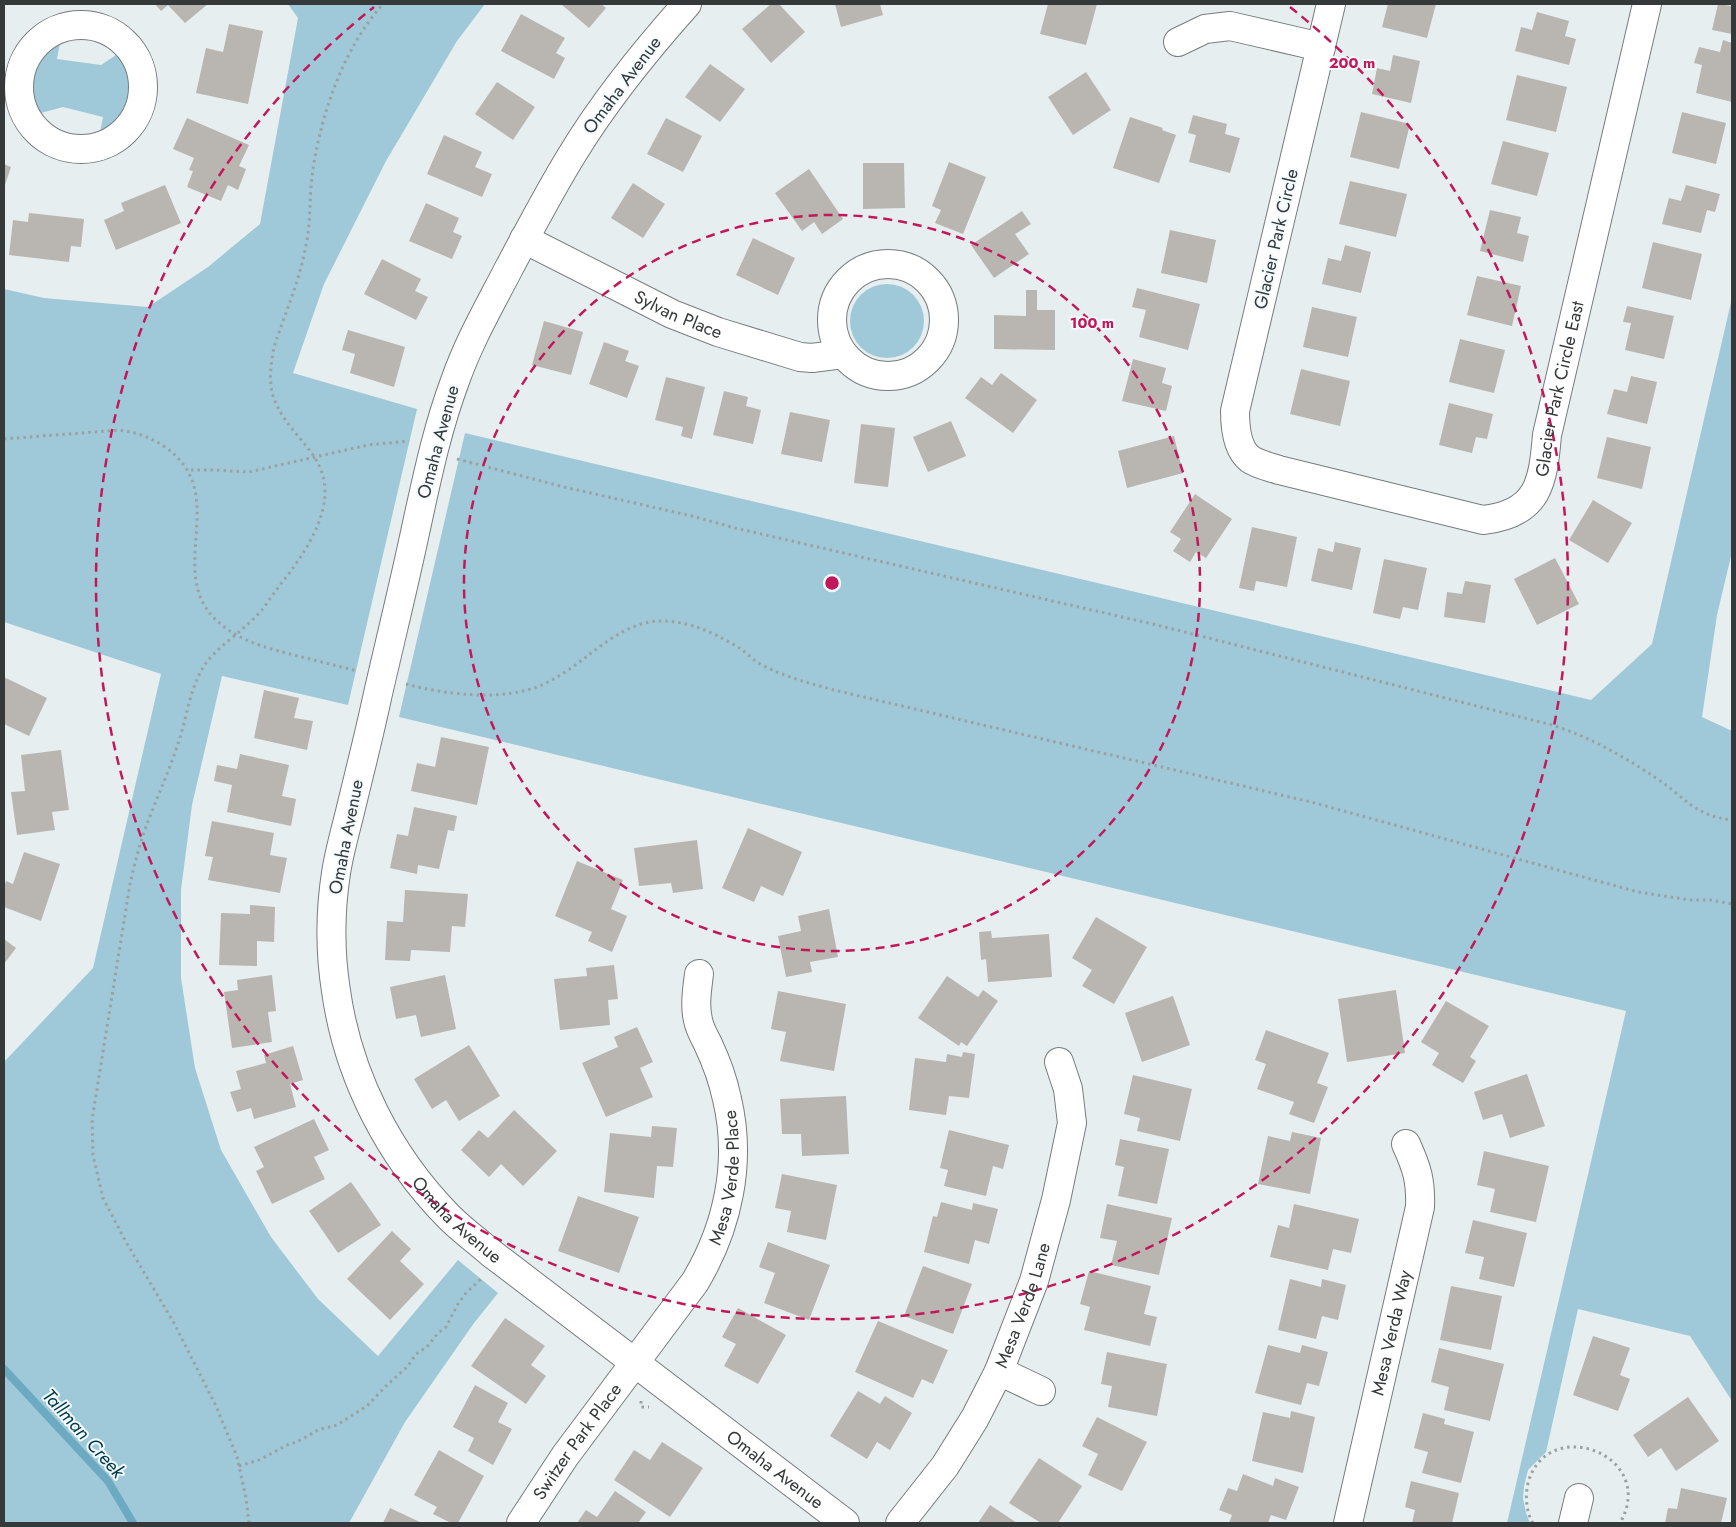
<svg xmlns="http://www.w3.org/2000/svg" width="1736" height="1527" viewBox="0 0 1736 1527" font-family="Jost,sans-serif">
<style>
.green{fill:#9fc9d9}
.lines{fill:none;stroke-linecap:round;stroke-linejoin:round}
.stream{stroke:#6caac1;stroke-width:8}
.building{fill:#b9b6b1}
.minor-casing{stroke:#777c7f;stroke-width:30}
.path{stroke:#9ba1a2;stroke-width:3;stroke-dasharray:2.5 4;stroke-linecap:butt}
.minor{stroke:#fff;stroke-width:28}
.ring{fill:none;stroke:#c2185b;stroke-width:2.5;stroke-dasharray:9 6}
.labels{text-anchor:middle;stroke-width:4;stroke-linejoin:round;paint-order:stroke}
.street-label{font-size:18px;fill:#36393a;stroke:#f4fbfe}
.water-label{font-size:19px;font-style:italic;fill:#00394a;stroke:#f4fbfe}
.centre{fill:#c2185b;stroke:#f4fbfe;stroke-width:2.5}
.ring-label{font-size:15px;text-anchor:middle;font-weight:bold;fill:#c2185b;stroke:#f4fbfe;stroke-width:4;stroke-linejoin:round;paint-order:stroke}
</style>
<rect width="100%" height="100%" fill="#e7eef0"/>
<g class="green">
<polygon points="288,4 485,4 457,41 386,161 324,284 293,373 417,409 348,705 222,676 192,805 181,890 181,978 195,1068 221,1150 271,1237 318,1299 378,1356 458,1260 498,1293 474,1323 405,1422 349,1523 4,1523 4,1062 93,968 161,674 4,622 4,289 44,298 148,307 208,267 260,224 298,18"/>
<path d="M52,41L60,42L57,59L101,65L119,53C146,76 133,115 107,133L100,132L103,117L63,107L37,114C36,114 32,109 32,109C26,96 31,65 38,54C42,48 46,45 52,41Z"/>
<circle cx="887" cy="321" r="37"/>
<polygon points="1732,298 1732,552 1717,615 1702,717 1732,731 1732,1401 1690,1336 1578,1309 1546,1452 1528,1470 1524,1486 1523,1498 1526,1513 1530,1523 1507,1523 1626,1011 399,717 465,433 1591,700 1652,644"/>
</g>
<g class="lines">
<polyline class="stream" points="4,1369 108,1481 133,1523"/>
</g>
<g class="building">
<polygon points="155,4 208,4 185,23 168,5 161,11"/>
<polygon points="561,4 601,4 606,8 589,28"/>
<polygon points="771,4 779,4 805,32 771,63 742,29"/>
<polygon points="835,4 880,4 883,15 841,27"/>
<polygon points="1048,4 1097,4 1086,45 1040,34"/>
<polygon points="1388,4 1436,4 1427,38 1382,27"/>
<polygon points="1718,4 1732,6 1732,34 1712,30"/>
<polygon points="1537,12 1569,21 1565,36 1576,39 1569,65 1515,51 1521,27 1532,30"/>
<polygon points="521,14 565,38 556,53 565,58 554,79 501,51"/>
<polygon points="229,24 263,31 248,104 196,93 206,48 223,52"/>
<polygon points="1723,40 1732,43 1732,102 1696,93 1702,65 1694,63 1699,47 1720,52"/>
<polygon points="1393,55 1420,61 1411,103 1372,94 1377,68 1390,71"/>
<polygon points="710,64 745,89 720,122 685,97"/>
<polygon points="1086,72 1111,110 1073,135 1048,97"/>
<polygon points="1517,75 1567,87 1556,132 1506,120"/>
<polygon points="497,82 535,107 513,140 475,114"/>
<polygon points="1361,112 1410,124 1399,169 1350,157"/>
<polygon points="1682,112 1726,123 1716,164 1672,153"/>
<polygon points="1193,115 1227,124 1225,134 1240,138 1230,173 1189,162 1196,135 1188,133"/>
<polygon points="1130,117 1163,128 1162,130 1176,135 1159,183 1113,168"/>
<polygon points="187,118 249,145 239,166 246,169 238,190 228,185 221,201 187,187 193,171 189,170 194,158 173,149"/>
<polygon points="666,118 702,136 683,172 647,154"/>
<polygon points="444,135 482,152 475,167 492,174 482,197 427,174"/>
<polygon points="1503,141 1549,153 1537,196 1491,184"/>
<polygon points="949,162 986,177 963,234 935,223 941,210 932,206"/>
<polygon points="863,163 904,163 905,208 863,209"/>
<polygon points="4,164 11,167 4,188"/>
<polygon points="809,169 843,219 822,234 814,222 802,231 775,193"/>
<polygon points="1350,181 1407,194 1396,237 1339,224"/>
<polygon points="633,183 665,204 643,238 611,218"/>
<polygon points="165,185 181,223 116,250 104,220 124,211 121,203"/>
<polygon points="1686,185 1720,194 1715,212 1707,210 1701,233 1662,224 1669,198 1681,201"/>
<polygon points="426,203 459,218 453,232 462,236 452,259 409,241"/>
<polygon points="1490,210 1521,217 1517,233 1529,236 1523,262 1480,251"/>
<polygon points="1022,211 1031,224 1015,234 1029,254 994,278 971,245"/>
<polygon points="29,213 84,219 81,247 71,246 69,262 9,255 13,220 28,222"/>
<polygon points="1170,230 1216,240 1207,283 1161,273"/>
<polygon points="753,238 795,258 778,295 736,275"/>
<polygon points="1653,242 1702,254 1691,300 1642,288"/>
<polygon points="1345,245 1371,252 1361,293 1322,284 1328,258 1341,261"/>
<polygon points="382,259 421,279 415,291 428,297 416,320 364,294"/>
<polygon points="1477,276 1521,286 1512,326 1467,315"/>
<polygon points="1137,288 1200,304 1188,350 1139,337 1146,310 1132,307"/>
<polygon points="1026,290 1037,290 1037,310 1055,310 1055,350 994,349 994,315 1026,316"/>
<polygon points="1627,306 1674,316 1664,359 1625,350 1631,323 1623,322"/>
<polygon points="1312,307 1357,317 1348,357 1303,347"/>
<polygon points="544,321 583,332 571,375 532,365"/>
<polygon points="348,330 405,347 394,387 350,373 355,354 342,350"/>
<polygon points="1460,339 1505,350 1494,393 1449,382"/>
<polygon points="604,342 629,351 625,361 639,366 627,398 589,384"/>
<polygon points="1133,359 1166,368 1162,383 1172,386 1166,411 1122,401"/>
<polygon points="1301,369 1350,381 1340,426 1290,414"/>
<polygon points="1001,373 1037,400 1013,433 965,398 981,377 992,385"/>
<polygon points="1631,376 1657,382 1647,424 1607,414 1614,389 1627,392"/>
<polygon points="666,377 705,387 692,439 681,436 683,427 655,420"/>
<polygon points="724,391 748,397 746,406 761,410 753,444 713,435"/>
<polygon points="1449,403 1493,414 1487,439 1476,437 1472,453 1439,445"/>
<polygon points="790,412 830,420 822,462 781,454"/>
<polygon points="951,421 966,456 928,472 913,437"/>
<polygon points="861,424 895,428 888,487 854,483"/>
<polygon points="1174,436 1183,473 1127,488 1118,451"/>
<polygon points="1607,437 1651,447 1642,489 1597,478"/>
<polygon points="1195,494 1232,519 1206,558 1196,552 1190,562 1173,551 1181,539 1170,532"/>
<polygon points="1593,500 1632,523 1608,563 1569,540"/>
<polygon points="1252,527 1297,537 1287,587 1256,581 1254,591 1239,588"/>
<polygon points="1335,542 1361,548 1352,590 1311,581 1318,548 1333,552"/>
<polygon points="1555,558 1579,604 1537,625 1514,579"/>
<polygon points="1384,559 1427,568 1418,610 1403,607 1400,619 1373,613"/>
<polygon points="1465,581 1491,585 1485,623 1444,617 1447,592 1462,594"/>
<polygon points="4,677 47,698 29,736 4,724"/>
<polygon points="264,690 299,698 294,718 313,721 307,750 254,738"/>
<polygon points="441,737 489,747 477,805 411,791 417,763 435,767"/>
<polygon points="61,750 69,810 52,812 55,830 17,835 11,792 25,791 21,755"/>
<polygon points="240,754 289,765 282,796 296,799 291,826 227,812 232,785 214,781 217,765 237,769"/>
<polygon points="414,807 457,816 454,831 448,830 439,869 418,865 417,874 390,868 397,834 408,836"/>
<polygon points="212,821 274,833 270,855 287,858 280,893 208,880 213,857 205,856"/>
<polygon points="748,828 802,852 783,896 761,886 754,902 722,888"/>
<polygon points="697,840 703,889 673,893 671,883 639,886 634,848"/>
<polygon points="24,852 60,864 41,921 4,907 4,888 6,881 13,884"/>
<polygon points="577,861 623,880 611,909 627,916 612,952 588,941 592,932 555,916"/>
<polygon points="405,890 468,894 465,927 452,926 450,952 411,950 410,961 385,960 387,921 403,922"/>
<polygon points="250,905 275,907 274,942 257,941 257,966 219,965 221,913 250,914"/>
<polygon points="829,909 838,957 810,962 812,972 786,977 778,936 801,931 798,916"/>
<polygon points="1096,917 1147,947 1114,1004 1082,986 1092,970 1072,958"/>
<polygon points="991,931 992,938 1049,934 1052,977 988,982 986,959 981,960 979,932"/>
<polygon points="4,939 16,948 4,964"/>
<polygon points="614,965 618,999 608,1000 610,1025 560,1030 554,979 587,976 586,968"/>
<polygon points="272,975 276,1011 268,1012 272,1042 232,1048 224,992 238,990 237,980"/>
<polygon points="445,975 456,1029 421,1037 416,1015 396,1019 390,987"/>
<polygon points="947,976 978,997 983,990 998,1001 967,1046 961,1042 959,1046 918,1018"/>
<polygon points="1396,990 1405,1053 1347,1062 1338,999"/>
<polygon points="778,991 846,1004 834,1071 780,1061 786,1032 771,1029"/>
<polygon points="1173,996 1190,1045 1142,1062 1125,1013"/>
<polygon points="1446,1001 1489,1026 1470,1057 1476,1061 1463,1083 1432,1065 1439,1053 1421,1042"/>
<polygon points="637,1027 653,1062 640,1068 653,1097 606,1117 582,1063 618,1047 614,1037"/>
<polygon points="1266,1030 1329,1053 1317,1083 1328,1087 1314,1123 1289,1114 1294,1102 1257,1089 1266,1064 1255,1060"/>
<polygon points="469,1045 500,1096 459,1121 446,1100 432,1109 414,1079"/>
<polygon points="293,1046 303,1080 290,1084 296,1107 254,1119 251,1108 237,1112 230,1092 241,1089 236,1071 266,1063 264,1055"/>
<polygon points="963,1052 975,1054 969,1098 949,1096 946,1115 909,1110 915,1058 946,1062 947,1054 962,1057"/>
<polygon points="1527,1074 1545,1126 1510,1138 1502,1114 1483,1120 1474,1092"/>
<polygon points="1133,1075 1192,1089 1180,1141 1137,1131 1140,1118 1124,1114"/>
<polygon points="846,1096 849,1154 802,1156 801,1134 782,1134 780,1099"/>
<polygon points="514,1110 557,1151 523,1186 501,1164 489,1177 461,1150 479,1130 488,1138"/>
<polygon points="314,1119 329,1150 314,1157 325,1179 272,1204 256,1171 264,1167 254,1147"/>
<polygon points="652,1126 677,1128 673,1167 657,1166 654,1198 604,1192 610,1133 651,1137"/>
<polygon points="949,1130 1009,1145 1003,1169 993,1166 986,1196 944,1186 948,1170 940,1168"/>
<polygon points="1292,1132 1321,1138 1310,1194 1258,1184 1268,1136 1290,1141"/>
<polygon points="1120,1139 1169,1149 1157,1204 1118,1196 1124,1167 1115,1165"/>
<polygon points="1484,1151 1549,1166 1536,1222 1490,1212 1495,1189 1477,1185"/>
<polygon points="782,1174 837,1185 826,1240 787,1232 791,1211 775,1208"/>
<polygon points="351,1182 381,1225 338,1253 309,1211"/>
<polygon points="578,1196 639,1217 619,1273 558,1251"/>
<polygon points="941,1202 972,1210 973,1203 998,1209 989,1244 975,1240 969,1264 924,1252 933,1216 937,1217"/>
<polygon points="1107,1204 1172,1218 1159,1275 1111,1265 1117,1241 1100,1238"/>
<polygon points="1294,1204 1359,1219 1351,1253 1333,1249 1328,1270 1270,1257 1278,1225 1289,1228"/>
<polygon points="1473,1220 1527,1233 1514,1287 1479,1279 1484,1257 1465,1253"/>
<polygon points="392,1231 411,1249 400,1261 424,1284 390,1320 347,1279"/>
<polygon points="768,1242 830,1265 809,1320 764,1303 775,1273 759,1267"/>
<polygon points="923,1266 972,1284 953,1334 904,1316"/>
<polygon points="1089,1271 1151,1286 1144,1314 1157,1317 1150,1346 1084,1330 1090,1307 1080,1304"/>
<polygon points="1290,1279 1321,1287 1322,1279 1346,1285 1338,1320 1322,1316 1316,1339 1278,1330"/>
<polygon points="1451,1286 1502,1296 1491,1350 1440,1340"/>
<polygon points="738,1308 786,1335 758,1384 724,1366 736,1344 722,1337"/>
<polygon points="505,1318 545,1346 531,1365 546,1376 526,1404 471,1366"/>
<polygon points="878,1321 948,1350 933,1384 922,1379 913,1398 855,1372"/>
<polygon points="1593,1336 1630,1348 1620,1375 1630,1379 1618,1411 1573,1395"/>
<polygon points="1268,1345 1300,1353 1302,1345 1328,1352 1319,1386 1307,1383 1301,1405 1255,1393"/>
<polygon points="1439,1348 1504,1364 1490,1421 1444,1410 1449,1387 1431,1382"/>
<polygon points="1107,1352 1167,1364 1157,1416 1108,1407 1112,1386 1101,1384"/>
<polygon points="475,1385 508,1403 498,1422 512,1429 493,1465 468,1451 474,1438 453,1427"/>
<polygon points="858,1391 880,1404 885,1396 912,1413 890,1450 877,1442 867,1459 830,1436"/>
<polygon points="1688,1397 1719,1441 1676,1471 1661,1448 1648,1457 1633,1435"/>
<polygon points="1291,1411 1315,1417 1303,1473 1252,1461 1263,1412 1290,1418"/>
<polygon points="1423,1413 1445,1419 1444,1424 1474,1432 1461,1483 1422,1473 1428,1452 1414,1448"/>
<polygon points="1097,1417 1147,1442 1122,1491 1088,1475 1098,1454 1082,1446"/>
<polygon points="662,1442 703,1468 670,1517 614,1480 634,1450 650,1460"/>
<polygon points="439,1450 484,1476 458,1523 451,1523 433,1514 437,1507 414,1495"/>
<polygon points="1039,1458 1082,1486 1058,1523 1041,1523 1009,1503"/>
<polygon points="1243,1474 1273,1486 1275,1478 1299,1487 1286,1520 1271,1515 1268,1523 1229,1523 1232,1515 1219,1510 1228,1488 1237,1491"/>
<polygon points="1411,1481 1459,1493 1452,1523 1412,1523 1415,1510 1405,1507"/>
<polygon points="1681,1488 1727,1498 1721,1523 1665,1523 1668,1508 1677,1509"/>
<polygon points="615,1491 646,1512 638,1523 577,1523 586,1510 597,1517"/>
<polygon points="990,1505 1017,1523 978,1523"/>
<polygon points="390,1508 422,1523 383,1523"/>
</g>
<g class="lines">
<g class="minor-casing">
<g id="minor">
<path id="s1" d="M687,4C645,51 606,99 573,153C550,190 530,229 509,268C490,305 469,341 455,381C437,429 427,478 416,528C404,585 390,641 377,698C369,736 359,774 350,812C345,832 339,853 336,873C330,912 330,953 336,991C348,1076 389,1156 449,1217C462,1230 477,1241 491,1253L845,1523"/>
<path id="s2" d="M1331,4L1235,411C1235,426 1237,449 1250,459C1257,464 1270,467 1279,470L1483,520C1539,514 1543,482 1547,435L1647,4"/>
<circle cx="81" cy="87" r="62"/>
<polyline points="1178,42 1205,29 1230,26 1321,47"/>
<path id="s3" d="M524,239L672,314L718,332L800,357L812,358L843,354"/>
<circle cx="888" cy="320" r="56"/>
<polyline points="999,1371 1041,1391"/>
<path id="s4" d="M521,1523L565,1456L695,1282C728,1227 742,1162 727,1099C723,1080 716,1061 708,1044C705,1038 701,1031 699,1024C694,1008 697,990 699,974"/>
<path id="s5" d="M900,1523L945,1466L975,1418L999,1371L1034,1281L1056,1200L1072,1123L1068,1089L1059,1062"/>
<path id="s6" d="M1348,1523L1420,1207C1421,1181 1417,1168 1406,1144"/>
<polyline points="1573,1523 1579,1498"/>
</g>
</g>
<g class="path">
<path d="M4,439L119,430C136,432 150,437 165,447C231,493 167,567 213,617C236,641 267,648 298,656C318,661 338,666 357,671"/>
<path d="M457,459L564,487L692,516L735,528L1157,625L1552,725C1590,737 1623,756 1656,778C1685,797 1694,816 1732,820"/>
<polyline points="191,470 214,470 249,472 368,445 409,441"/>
<path d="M406,684C446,695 506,702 544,684C559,677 573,667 586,657C607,641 631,622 659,621C688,620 717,634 741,649C748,654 754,661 762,665C785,677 809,683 834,690L1311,802L1638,892L1690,900H1711L1732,904"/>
<polyline points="641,1401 641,1407 649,1407"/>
<polyline points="239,1466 259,1460 289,1444 297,1442 318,1430 337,1425 367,1406 386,1386 408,1366 416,1354 427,1347 438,1333 446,1327 458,1304 466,1293 482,1278"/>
<path d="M249,1523L246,1498L237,1457L216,1406L174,1323L126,1242L103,1198L93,1155L92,1120L130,884C134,866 139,847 145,829C156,800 169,771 179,741C187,716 190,688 204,666C216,648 235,637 250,622C260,614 267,603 274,593C294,567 315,541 323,509C335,455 290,441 274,399C268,382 271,364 274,347C285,313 300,280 306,245C311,223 309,200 312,177C319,119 343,48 383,4"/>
<path d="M1533,1523C1526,1512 1525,1496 1528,1483C1547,1413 1659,1455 1620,1523"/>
</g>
<use href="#minor" class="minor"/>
</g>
<g class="ring">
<circle cx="832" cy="583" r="368"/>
<path d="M1290 7A736 736 0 1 1 374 7"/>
</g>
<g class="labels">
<g class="street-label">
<text transform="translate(622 85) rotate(-53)" y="6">Omaha Avenue</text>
<text transform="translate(1276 239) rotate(-77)" y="6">Glacier Park Circle</text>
<text dy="6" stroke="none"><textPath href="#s3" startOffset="172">Sylvan Place</textPath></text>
<text dy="6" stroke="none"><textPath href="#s2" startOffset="879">Glacier Park Circle East</textPath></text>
<text transform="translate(438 442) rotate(-75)" y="6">Omaha Avenue</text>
<text transform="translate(346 837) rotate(-79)" y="6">Omaha Avenue</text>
<text dy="6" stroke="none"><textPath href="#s4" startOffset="408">Mesa Verde Place</textPath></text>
<text dy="6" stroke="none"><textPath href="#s1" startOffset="1334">Omaha Avenue</textPath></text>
<text dy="6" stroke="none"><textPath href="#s5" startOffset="252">Mesa Verde Lane</textPath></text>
<text dy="6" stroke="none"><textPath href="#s6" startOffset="195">Mesa Verda Way</textPath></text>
<text dy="6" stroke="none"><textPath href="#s4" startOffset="99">Switzer Park Place</textPath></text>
<text dy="6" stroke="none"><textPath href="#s1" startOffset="1739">Omaha Avenue</textPath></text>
</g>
<g class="water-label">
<text transform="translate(84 1433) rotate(48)" y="7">Tallman Creek</text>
</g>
</g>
<circle cx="832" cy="583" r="8" class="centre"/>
<g class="ring-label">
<text x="1352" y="68">200 m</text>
<text x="1092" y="328">100 m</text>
</g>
<rect width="1736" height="1527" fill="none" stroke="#36393a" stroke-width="10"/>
</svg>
